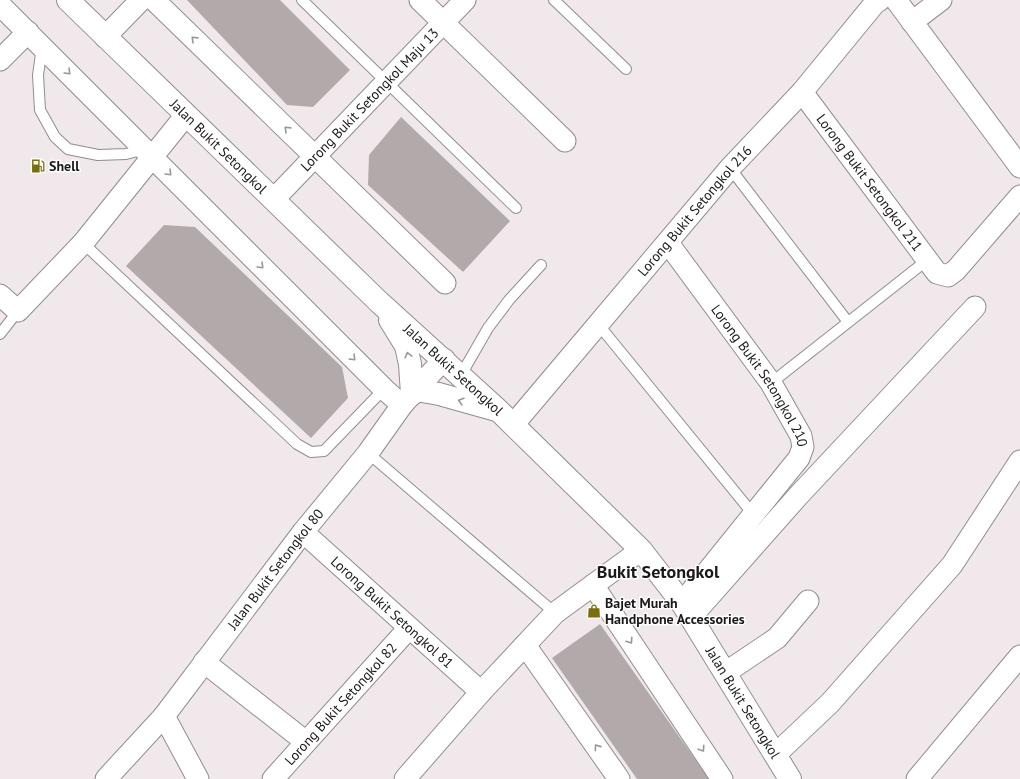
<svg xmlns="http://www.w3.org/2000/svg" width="1020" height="779" viewBox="0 0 1020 779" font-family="'PT Sans',sans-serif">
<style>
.building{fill:#b1a9aa}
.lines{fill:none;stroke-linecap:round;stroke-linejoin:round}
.lane-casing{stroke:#938c8f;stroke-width:12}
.street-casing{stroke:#938c8f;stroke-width:23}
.secondary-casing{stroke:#938c8f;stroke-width:24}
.lane{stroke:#fff;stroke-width:10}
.street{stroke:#fff;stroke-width:21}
.secondary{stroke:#fff;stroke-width:22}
.oneway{stroke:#989798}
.labels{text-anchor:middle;stroke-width:3;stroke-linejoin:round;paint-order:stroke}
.street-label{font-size:14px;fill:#1b1819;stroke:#fff}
.poi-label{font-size:14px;font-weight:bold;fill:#1b1819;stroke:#fff;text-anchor:start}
.district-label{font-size:18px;font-weight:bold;fill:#1b1819;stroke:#fff}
</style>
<rect width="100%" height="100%" fill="#f0e8eb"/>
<g class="building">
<polygon points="187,0 280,0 350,70 313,107 287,105"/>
<polygon points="401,117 510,221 463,272 368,185 369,155"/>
<polygon points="164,225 195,227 342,367 348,398 311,438 126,266"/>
<polygon points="600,624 709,779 637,779 552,658"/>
</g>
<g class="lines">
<g class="lane-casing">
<g id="lane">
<polyline points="302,0 516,208"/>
<polyline points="554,0 626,69"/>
<polyline points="42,47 38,75 40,110 55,137 68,149 98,155 126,154 145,149"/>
<polyline points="730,168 848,322"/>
<polyline points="83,243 297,444 311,452 324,451 384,389"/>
<polyline points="598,324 753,514"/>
<polyline points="0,334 18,311"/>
<polyline points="461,375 488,328 509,300 541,265"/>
<polyline points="771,383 926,261"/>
<polyline points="368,453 555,613"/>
</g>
</g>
<g class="street-casing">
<g id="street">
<polyline points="154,0 445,283"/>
<polyline points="420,0 565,141"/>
<polyline points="896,0 1020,167"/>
<polyline points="0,5 384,389 402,405"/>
<polyline points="912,22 941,0"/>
<polyline points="105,37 141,0"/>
<polyline points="0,60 28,32"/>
<path id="s1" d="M802,92L937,273L948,276L956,270L1020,196"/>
<path id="s2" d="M274,199L465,0"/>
<path id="s3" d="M668,243L771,383L801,436L803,447L799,458L682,603"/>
<polyline points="0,295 18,311 83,243 186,115"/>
<path id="s4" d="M513,425L730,168L802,92L875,3L880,0"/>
<path id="s5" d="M303,532L481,692"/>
<polyline points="593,585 722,779"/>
<polyline points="691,617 798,496 975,307"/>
<polyline points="525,645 619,779"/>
<polyline points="204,662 306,742"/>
<polyline points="725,673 777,638 808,601"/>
<polyline points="164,716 198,779"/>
<polyline points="775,755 830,703 952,565 1020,461"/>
<path id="s6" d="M106,779L164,716L303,532L368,453L402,405L444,359"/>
<path id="s7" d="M273,779L409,628"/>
<polyline points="405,779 481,692 555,613 641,550"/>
<polyline points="917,779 1020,656"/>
</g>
</g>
<g class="secondary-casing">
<g id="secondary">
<path id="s8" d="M68,0L379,302L499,411L641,550L682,603L790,779"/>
<polyline points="390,320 406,346 410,364 412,394"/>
<polyline points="416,390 439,394 496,410"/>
</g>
</g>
<use href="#lane" class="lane"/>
<use href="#street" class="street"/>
<use href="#secondary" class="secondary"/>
</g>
<defs><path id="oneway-chevron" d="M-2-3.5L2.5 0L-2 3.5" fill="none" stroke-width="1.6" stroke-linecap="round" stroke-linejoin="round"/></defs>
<g class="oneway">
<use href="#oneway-chevron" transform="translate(194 39) rotate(-136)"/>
<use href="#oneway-chevron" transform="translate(68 72) rotate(45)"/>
<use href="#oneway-chevron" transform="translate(287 129) rotate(-136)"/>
<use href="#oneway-chevron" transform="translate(169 173) rotate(45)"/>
<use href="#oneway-chevron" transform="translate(261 266) rotate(45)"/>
<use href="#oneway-chevron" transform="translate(408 355) rotate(-104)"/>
<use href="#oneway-chevron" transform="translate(353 358) rotate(45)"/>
<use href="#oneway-chevron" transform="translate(461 401) rotate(-164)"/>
<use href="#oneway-chevron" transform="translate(630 641) rotate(56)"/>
<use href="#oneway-chevron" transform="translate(597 747) rotate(-125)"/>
<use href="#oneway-chevron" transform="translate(702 749) rotate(56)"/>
</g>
<defs>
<g id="fuel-bare" transform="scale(1.08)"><path d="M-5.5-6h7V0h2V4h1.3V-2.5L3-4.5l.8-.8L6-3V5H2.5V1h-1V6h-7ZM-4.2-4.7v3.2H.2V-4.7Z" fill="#796e0b" stroke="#fff" stroke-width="2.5" paint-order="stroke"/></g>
<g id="shop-bare" transform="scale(1.08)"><path d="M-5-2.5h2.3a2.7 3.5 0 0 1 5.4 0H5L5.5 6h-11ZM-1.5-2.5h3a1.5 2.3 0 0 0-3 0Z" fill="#796e0b" stroke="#fff" stroke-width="2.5" paint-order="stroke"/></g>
</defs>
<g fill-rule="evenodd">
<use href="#fuel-bare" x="38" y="166"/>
<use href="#shop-bare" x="594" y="611"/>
</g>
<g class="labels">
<g class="street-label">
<text dy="5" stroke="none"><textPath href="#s2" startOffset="138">Lorong Bukit Setongkol Maju 13</textPath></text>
<text dy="5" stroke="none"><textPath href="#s8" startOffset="210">Jalan Bukit Setongkol</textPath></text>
<text dy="5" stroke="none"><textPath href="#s1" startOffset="113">Lorong Bukit Setongkol 211</textPath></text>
<text dy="5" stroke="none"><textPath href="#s4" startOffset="281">Lorong Bukit Setongkol 216</textPath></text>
<text dy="5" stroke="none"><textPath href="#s8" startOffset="534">Jalan Bukit Setongkol</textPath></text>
<text dy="5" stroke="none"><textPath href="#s3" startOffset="162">Lorong Bukit Setongkol 210</textPath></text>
<text dy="5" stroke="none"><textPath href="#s6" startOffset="270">Jalan Bukit Setongkol 80</textPath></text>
<text dy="5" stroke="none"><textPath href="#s5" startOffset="120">Lorong Bukit Setongkol 81</textPath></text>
<text dy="5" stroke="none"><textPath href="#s8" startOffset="978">Jalan Bukit Setongkol</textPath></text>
<text dy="5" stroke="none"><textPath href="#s7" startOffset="101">Lorong Bukit Setongkol 82</textPath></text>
</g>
<g class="poi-label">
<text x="49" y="171">Shell</text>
<text x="605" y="608">Bajet Murah<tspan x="605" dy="16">Handphone Accessories</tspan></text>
</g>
<g class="district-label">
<text x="658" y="578">Bukit Setongkol</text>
</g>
</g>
</svg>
